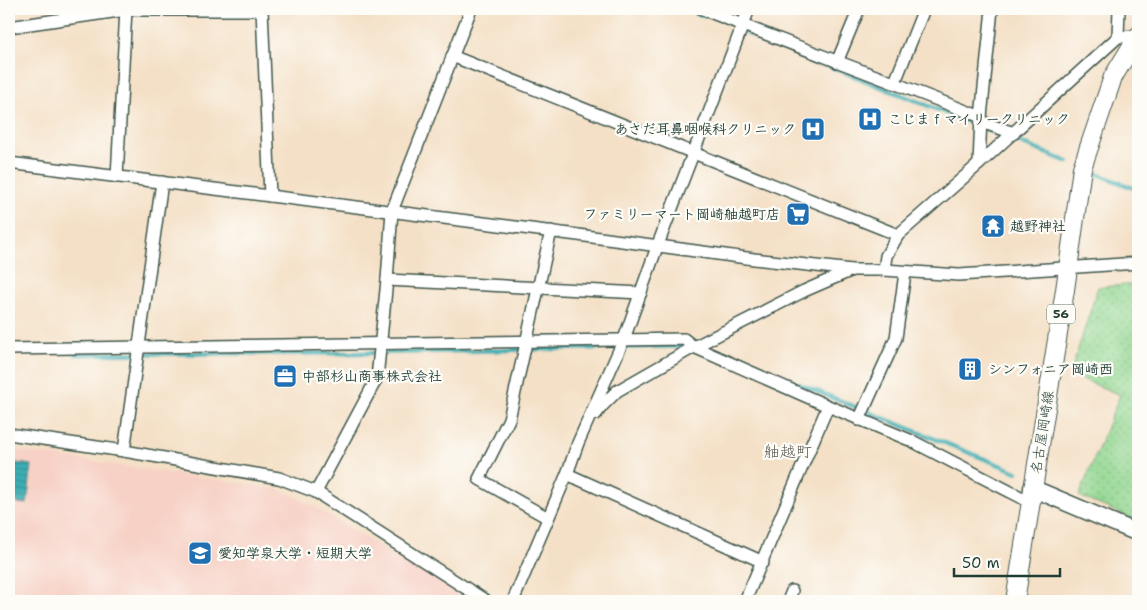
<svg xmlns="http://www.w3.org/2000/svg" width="1147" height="610" viewBox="0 0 1147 610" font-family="'Shantell Sans','Klee One',sans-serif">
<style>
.built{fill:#f7d1c6}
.park{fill:url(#park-dots);stroke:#588a62}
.water{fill:url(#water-rules);stroke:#2d7574}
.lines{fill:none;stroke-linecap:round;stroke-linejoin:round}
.stream{stroke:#3badb3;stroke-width:4.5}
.street-casing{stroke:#3f554a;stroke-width:14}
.secondary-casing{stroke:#3f554a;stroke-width:19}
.primary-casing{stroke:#3f554a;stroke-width:20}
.street{stroke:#fff;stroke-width:11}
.secondary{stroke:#fff;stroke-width:16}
.primary{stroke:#fff;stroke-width:18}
.labels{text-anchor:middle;stroke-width:4.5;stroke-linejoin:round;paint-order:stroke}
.shield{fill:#fdfcf7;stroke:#62766e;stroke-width:1}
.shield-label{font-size:12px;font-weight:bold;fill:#1f3d34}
.poi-label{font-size:14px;font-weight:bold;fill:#1f3d34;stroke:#fdfcf7;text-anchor:start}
.street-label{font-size:14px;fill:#1f3d34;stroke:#fdfcf7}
.quarter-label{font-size:16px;fill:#625f58;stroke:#fdfcf7}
</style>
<defs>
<pattern id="park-dots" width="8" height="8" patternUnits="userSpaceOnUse" patternTransform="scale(1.25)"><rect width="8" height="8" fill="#91d68f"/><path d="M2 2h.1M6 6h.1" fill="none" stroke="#76af76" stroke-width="1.8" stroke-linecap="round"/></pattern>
<pattern id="water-rules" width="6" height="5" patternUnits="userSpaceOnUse" patternTransform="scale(1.25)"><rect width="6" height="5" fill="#3badb3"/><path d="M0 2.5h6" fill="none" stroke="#318e92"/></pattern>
</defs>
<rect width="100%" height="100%" fill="#fdfcf7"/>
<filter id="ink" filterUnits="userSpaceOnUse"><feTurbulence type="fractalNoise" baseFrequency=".02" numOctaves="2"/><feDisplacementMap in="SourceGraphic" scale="10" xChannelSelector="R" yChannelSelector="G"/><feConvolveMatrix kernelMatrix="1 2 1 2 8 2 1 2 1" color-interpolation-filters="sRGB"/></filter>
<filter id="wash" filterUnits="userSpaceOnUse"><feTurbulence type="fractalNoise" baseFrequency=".0096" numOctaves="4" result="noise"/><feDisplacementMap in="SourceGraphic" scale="20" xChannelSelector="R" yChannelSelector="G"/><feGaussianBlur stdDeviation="1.12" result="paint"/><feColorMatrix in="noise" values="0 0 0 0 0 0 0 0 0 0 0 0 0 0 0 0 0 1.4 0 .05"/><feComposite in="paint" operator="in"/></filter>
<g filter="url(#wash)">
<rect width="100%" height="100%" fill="#f4e0c6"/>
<polygon class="built" points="9,449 279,489 311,505 471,601 9,601"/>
<polygon class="park" points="1138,284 1138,521 1079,496 1120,395 1070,374 1098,287"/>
<polygon class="water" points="9,462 32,465 27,504 9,502"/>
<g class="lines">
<g class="stream">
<polyline points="687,9 704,16"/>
<polyline points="747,33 1068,162"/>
<polyline points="1098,174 1138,190"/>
<polyline points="717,351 1017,472"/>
<polyline points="76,354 377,353 688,346"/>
</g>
</g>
</g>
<g filter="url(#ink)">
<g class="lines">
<g class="street-casing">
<g id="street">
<polyline points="262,9 270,196"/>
<path d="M702,9C795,46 888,80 981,117"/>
<polyline points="9,27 126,10 262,10"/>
<polyline points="1118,37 1119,9"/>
<polyline points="452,56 898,235"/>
<polyline points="837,62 859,9"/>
<polyline points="895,82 924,9"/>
<polyline points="981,122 1014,133"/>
<polyline points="9,163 578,235 754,259 852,270 884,270 959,275 1138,263"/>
<polyline points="979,164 981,117 992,9"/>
<polyline points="117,177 126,9"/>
<polyline points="884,270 886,256 898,235 979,164 1118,37 1138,36"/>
<polyline points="387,280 641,293"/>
<polyline points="9,349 684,339 694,347 828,406 912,441 1030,502"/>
<polyline points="596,414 602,406 617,391 694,347 804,291 850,271"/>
<polyline points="859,420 896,338 905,273"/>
<polyline points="9,434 124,451 279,478 316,492 486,601"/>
<polyline points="124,451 162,182"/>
<polyline points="567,474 763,562"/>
<polyline points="316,492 377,378 387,280 392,211 471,9"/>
<polyline points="548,518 479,479 509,419 551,231"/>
<polyline points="513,601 567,474 578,443 624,339 657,247 749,9"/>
<polyline points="745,601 828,406"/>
<polyline points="788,601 792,591"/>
</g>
</g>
<g class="secondary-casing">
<polyline id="secondary" points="1032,488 1138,533"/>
</g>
<g class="primary-casing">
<polyline id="primary" points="1015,601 1065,290 1082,168 1113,77 1138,36"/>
</g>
<use href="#street" class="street"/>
<use href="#secondary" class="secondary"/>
<use href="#primary" class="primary"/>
</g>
</g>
<defs>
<g id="hospital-square" transform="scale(1.25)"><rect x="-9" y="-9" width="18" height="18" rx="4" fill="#1f6fb2" stroke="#fdfcf7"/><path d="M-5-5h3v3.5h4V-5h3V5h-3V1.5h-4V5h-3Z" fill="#fff"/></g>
<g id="supermarket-square" transform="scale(1.25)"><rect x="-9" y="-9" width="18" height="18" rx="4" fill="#1f6fb2" stroke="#fdfcf7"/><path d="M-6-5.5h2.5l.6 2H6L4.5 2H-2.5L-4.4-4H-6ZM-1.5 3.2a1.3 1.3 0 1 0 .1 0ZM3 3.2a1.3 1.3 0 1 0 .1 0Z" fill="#fff"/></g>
<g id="temple-square" transform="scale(1.25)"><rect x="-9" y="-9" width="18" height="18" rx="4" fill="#1f6fb2" stroke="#fdfcf7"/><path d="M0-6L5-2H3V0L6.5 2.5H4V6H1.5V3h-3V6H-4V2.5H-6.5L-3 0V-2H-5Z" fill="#fff"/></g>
<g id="building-square" transform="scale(1.25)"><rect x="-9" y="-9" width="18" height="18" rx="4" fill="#1f6fb2" stroke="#fdfcf7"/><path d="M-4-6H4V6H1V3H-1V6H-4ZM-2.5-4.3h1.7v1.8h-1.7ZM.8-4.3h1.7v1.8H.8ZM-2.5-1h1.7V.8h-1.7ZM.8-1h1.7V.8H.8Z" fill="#fff"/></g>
<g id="office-square" transform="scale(1.25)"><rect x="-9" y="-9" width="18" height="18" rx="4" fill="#1f6fb2" stroke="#fdfcf7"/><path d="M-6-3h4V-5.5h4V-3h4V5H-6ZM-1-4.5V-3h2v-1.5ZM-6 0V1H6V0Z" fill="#fff"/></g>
<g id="school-square" transform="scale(1.25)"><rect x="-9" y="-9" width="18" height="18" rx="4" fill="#1f6fb2" stroke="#fdfcf7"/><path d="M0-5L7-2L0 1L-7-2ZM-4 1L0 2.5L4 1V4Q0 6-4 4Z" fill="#fff"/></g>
</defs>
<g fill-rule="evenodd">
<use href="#hospital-square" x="870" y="119"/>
<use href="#hospital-square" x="813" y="129"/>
<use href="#supermarket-square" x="798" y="214"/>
<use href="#temple-square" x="993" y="226"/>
<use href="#building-square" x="970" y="369"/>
<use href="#office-square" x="285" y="376"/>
<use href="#school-square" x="200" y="553"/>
</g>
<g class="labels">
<rect class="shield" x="1047" y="304.5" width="28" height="19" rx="4"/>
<g class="shield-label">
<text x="1061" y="318">56</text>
</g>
<g class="poi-label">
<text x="888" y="124">こじまｆマイリークリニック</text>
<text x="796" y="134" text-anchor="end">あさだ耳鼻咽喉科クリニック</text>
<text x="780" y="219" text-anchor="end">ファミリーマート岡崎舳越町店</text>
<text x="1010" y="231">越野神社</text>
<text x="988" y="374">シンフォニア岡崎西</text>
<text x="302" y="381">中部杉山商事株式会社</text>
<text x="218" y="558">愛知学泉大学・短期大学</text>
</g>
<g class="street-label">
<text transform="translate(1042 432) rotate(-81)" y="5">名古屋岡崎線</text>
</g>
<g class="quarter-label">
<text x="788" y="457">舳越町</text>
</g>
</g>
<rect width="1147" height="610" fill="none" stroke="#fdfcf7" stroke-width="30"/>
<path d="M954 568v8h106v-8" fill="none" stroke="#1f3d34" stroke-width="2.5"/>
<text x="962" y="568" font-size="15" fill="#1f3d34" stroke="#fdfcf7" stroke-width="4" paint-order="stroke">50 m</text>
</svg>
